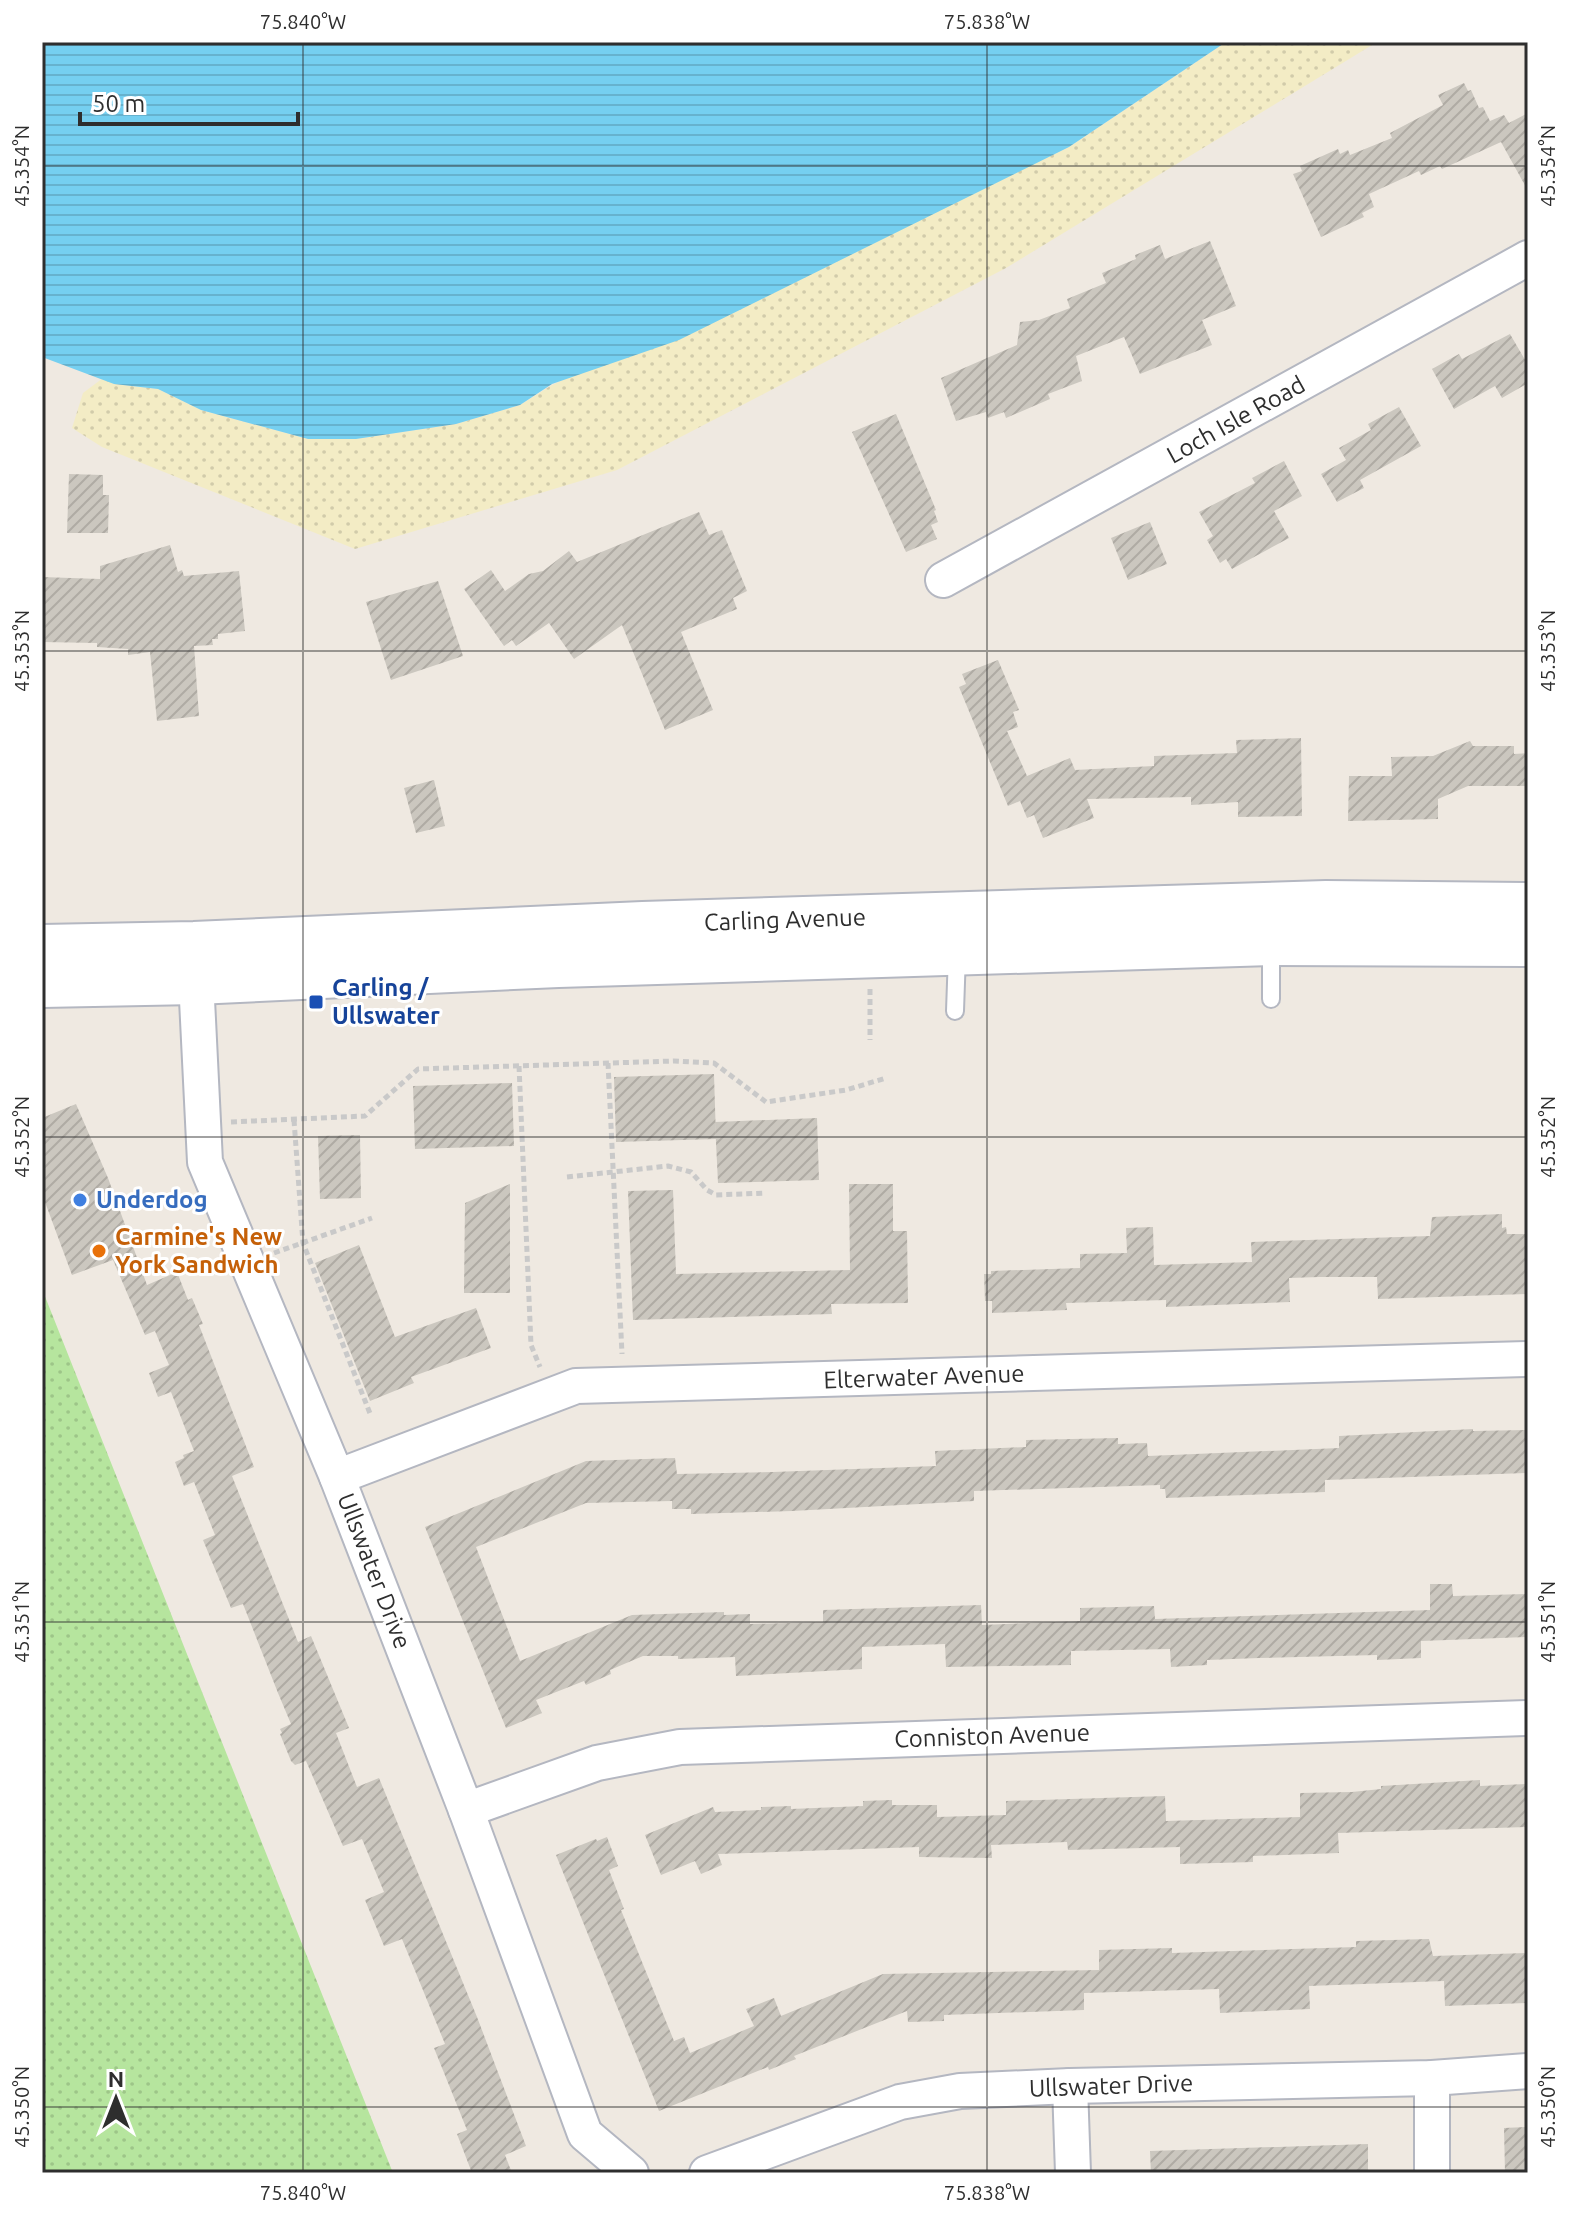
<svg xmlns="http://www.w3.org/2000/svg" width="1570" height="2215" viewBox="0 0 1570 2215" font-family="Ubuntu,sans-serif">
<style>
.grass{fill:url(#grass-dots)}
.sand{fill:url(#sand-dots)}
.water{fill:url(#water-rules)}
.building{fill:url(#building-hatch)}
.lines{fill:none;stroke-linecap:round;stroke-linejoin:round}
.service-casing{stroke:#b4b7c1;stroke-width:20}
.minor-casing{stroke:#b4b7c1;stroke-width:38}
.secondary-casing{stroke:#b4b7c1;stroke-width:48}
.path{stroke:#c9c9c9;stroke-width:5;stroke-dasharray:6 4;stroke-linecap:butt}
.service{stroke:#fff;stroke-width:16}
.minor{stroke:#fff;stroke-width:34}
.secondary{stroke:#fff;stroke-width:44}
.ticks{fill:none;stroke:#2e2e2e;stroke-width:2;stroke-opacity:0.45}
.transit-dot{fill:#1a4fb4;stroke:#fff;stroke-width:3}
.shop-dot{fill:#3f7fe0;stroke:#fff;stroke-width:3}
.food-dot{fill:#e8710a;stroke:#fff;stroke-width:3}
.labels{text-anchor:middle;stroke-width:6;stroke-linejoin:round;paint-order:stroke}
.street-label{font-size:24px;fill:#2e2e2e;stroke:#fff}
.transit-label{font-size:24px;font-weight:bold;fill:#164399;stroke:#fff;text-anchor:start}
.shop-label{font-size:24px;font-weight:bold;fill:#366cbe;stroke:#fff;text-anchor:start}
.food-label{font-size:24px;font-weight:bold;fill:#c56008;stroke:#fff;text-anchor:start}
.neatline{fill:none;stroke:#2e2e2e;stroke-width:3}
.ticks-label{font-size:20px;text-anchor:middle;fill:#2e2e2e}
</style>
<defs>
<pattern id="grass-dots" width="8" height="8" patternUnits="userSpaceOnUse" patternTransform="scale(2)"><rect width="8" height="8" fill="#b6e59e"/><path d="M2 2h.1M6 6h.1" fill="none" stroke="#9dc588" stroke-width="1.8" stroke-linecap="round"/></pattern>
<pattern id="sand-dots" width="8" height="8" patternUnits="userSpaceOnUse" patternTransform="scale(2)"><rect width="8" height="8" fill="#f3ecc5"/><path d="M2 2h.1M6 6h.1" fill="none" stroke="#d1cbaa" stroke-width="1.8" stroke-linecap="round"/></pattern>
<pattern id="water-rules" width="6" height="5" patternUnits="userSpaceOnUse" patternTransform="scale(2)"><rect width="6" height="5" fill="#75cff0"/><path d="M0 2.5h6" fill="none" stroke="#66b2ce"/></pattern>
<pattern id="building-hatch" width="6" height="6" patternUnits="userSpaceOnUse" patternTransform="scale(2)"><rect width="6" height="6" fill="#cbc7bf"/><path d="M-1 1l2-2M0 6l6-6M5 7l2-2" fill="none" stroke="#afaba4"/></pattern>
</defs>
<rect width="100%" height="100%" fill="#efe9e1"/>
<polygon class="grass" points="42,1289 48,1304 393,2173 42,2173"/>
<polygon class="sand" points="1226,42 1377,42 1006,268 617,470 355,549 102,447 72,428 83,393 103,378 114,384 158,389 201,410 308,439 356,439 456,424 520,405 552,385 930,214 1069,147"/>
<polygon class="water" points="42,42 1226,42 1069,147 679,340 552,384 520,405 456,424 356,439 308,439 201,410 158,389 114,384 42,357"/>
<g class="building">
<polygon points="1464,83 1468,91 1471,90 1479,108 1483,107 1490,121 1504,115 1509,123 1528,113 1528,191 1501,142 1442,169 1440,166 1421,175 1419,171 1369,194 1374,207 1362,213 1364,217 1321,237 1293,174 1302,171 1300,166 1338,149 1340,154 1348,150 1350,155 1392,138 1390,133 1443,105 1438,95"/>
<polygon points="1210,241 1236,306 1202,320 1212,345 1140,374 1124,337 1076,356 1082,381 1048,394 1050,399 1006,418 1004,412 988,418 986,412 956,421 941,378 1017,345 1020,322 1039,320 1070,308 1067,299 1106,283 1102,273 1136,259 1135,255 1160,245 1165,259"/>
<polygon points="1510,334 1528,365 1528,383 1502,398 1495,386 1454,409 1432,369 1459,354 1462,359"/>
<polygon points="1399,407 1421,446 1360,480 1364,488 1337,502 1321,474 1346,460 1339,448 1371,430 1368,424"/>
<polygon points="896,414 936,510 934,511 938,522 931,525 937,539 906,552 852,432"/>
<polygon points="1284,461 1302,496 1274,511 1289,538 1232,569 1226,559 1220,563 1207,540 1213,536 1199,512 1255,483 1252,478"/>
<polygon points="69,474 103,475 103,495 109,495 108,533 67,533"/>
<polygon points="699,512 709,535 722,530 747,591 733,598 737,609 681,632 713,710 665,730 622,625 574,659 549,623 516,646 512,640 504,646 464,589 491,570 505,591 529,574 543,571 569,551 577,562"/>
<polygon points="1150,522 1167,564 1128,580 1111,538"/>
<polygon points="170,545 178,572 182,570 184,576 239,571 245,631 218,634 218,639 212,639 213,645 194,646 199,716 157,721 150,652 128,655 128,649 97,647 97,643 42,642 42,577 100,579 100,566"/>
<polygon points="438,581 463,656 391,680 366,602"/>
<polygon points="998,660 1019,710 1013,712 1018,727 1007,731 1027,776 1070,758 1075,770 1154,766 1154,756 1237,753 1236,740 1301,738 1302,816 1238,817 1238,802 1191,805 1191,797 1087,799 1094,818 1043,838 1034,815 1027,818 1020,801 1008,806 959,687 966,684 962,674"/>
<polygon points="1470,741 1473,746 1514,746 1514,754 1528,753 1528,786 1468,786 1438,799 1438,819 1348,821 1349,776 1392,776 1391,757 1433,756"/>
<polygon points="434,780 445,826 416,833 404,788"/>
<polygon points="714,1074 716,1139 616,1142 614,1077"/>
<polygon points="512,1083 514,1146 415,1149 413,1086"/>
<polygon points="76,1104 108,1178 147,1285 177,1272 188,1300 192,1298 203,1324 199,1325 254,1467 232,1476 298,1642 311,1636 349,1728 336,1733 357,1787 379,1778 477,2017 526,2146 505,2155 512,2173 472,2173 457,2134 467,2130 434,2048 445,2044 402,1939 384,1946 365,1900 384,1892 362,1839 343,1846 306,1761 295,1765 291,1761 280,1734 282,1733 280,1729 291,1724 278,1693 243,1604 231,1608 203,1540 215,1535 194,1482 184,1486 175,1462 184,1458 183,1455 194,1451 171,1392 158,1397 149,1373 169,1365 155,1331 145,1335 113,1260 72,1275 42,1194 42,1118"/>
<polygon points="817,1118 819,1180 718,1183 715,1122"/>
<polygon points="360,1135 361,1198 320,1199 318,1136"/>
<polygon points="510,1184 510,1293 464,1293 465,1203"/>
<polygon points="849,1184 893,1184 893,1231 907,1231 908,1303 831,1304 832,1314 633,1320 628,1191 673,1190 676,1274 850,1270"/>
<polygon points="1502,1214 1502,1228 1506,1227 1507,1234 1528,1234 1528,1294 1378,1299 1377,1277 1319,1277 1289,1278 1290,1302 1166,1307 1166,1300 1066,1303 1067,1310 992,1313 992,1301 985,1301 984,1274 991,1274 991,1271 1080,1268 1080,1254 1127,1253 1126,1228 1153,1227 1154,1265 1252,1262 1251,1242 1430,1236 1432,1217"/>
<polygon points="359,1245 395,1337 476,1308 491,1348 411,1377 414,1383 370,1401 315,1263"/>
<polygon points="1473,1429 1473,1431 1528,1430 1528,1473 1325,1480 1325,1492 1166,1498 1165,1489 1160,1489 1160,1485 974,1491 974,1501 792,1511 691,1514 691,1509 672,1509 672,1501 586,1503 476,1547 520,1661 632,1615 724,1612 724,1615 750,1614 750,1624 823,1622 823,1610 981,1605 982,1625 1080,1621 1080,1608 1154,1606 1155,1619 1430,1610 1430,1584 1452,1584 1453,1596 1528,1594 1528,1637 1421,1641 1421,1658 1377,1660 1377,1655 1259,1658 1207,1660 1207,1665 1171,1667 1170,1649 1071,1651 1071,1665 946,1667 945,1644 862,1647 862,1669 736,1676 735,1657 678,1659 678,1656 643,1656 610,1670 611,1674 586,1685 584,1681 536,1700 542,1713 506,1728 425,1527 586,1461 675,1458 677,1474 773,1472 936,1466 935,1451 1026,1447 1026,1440 1118,1438 1118,1444 1147,1443 1148,1456 1339,1448 1339,1436"/>
<polygon points="1480,1780 1480,1786 1528,1784 1528,1827 1338,1833 1339,1853 1253,1856 1253,1862 1180,1864 1180,1847 1068,1850 1067,1842 991,1845 992,1858 919,1857 919,1847 718,1854 722,1865 701,1874 695,1861 661,1875 645,1835 713,1807 715,1812 761,1810 761,1807 791,1806 791,1809 863,1806 863,1801 892,1800 892,1805 937,1805 937,1817 1006,1815 1006,1801 1165,1796 1166,1821 1300,1817 1300,1793 1352,1792 1381,1789 1381,1786"/>
<polygon points="607,1837 618,1866 609,1870 624,1909 621,1910 674,2041 684,2037 690,2053 754,2026 746,2009 774,1998 781,2016 883,1974 1099,1970 1099,1950 1172,1948 1172,1953 1356,1947 1356,1941 1429,1939 1433,1956 1528,1953 1528,2003 1445,2006 1444,1981 1309,1986 1310,2009 1220,2013 1219,1989 1084,1993 1084,2010 944,2015 944,2021 908,2022 907,2011 794,2056 796,2059 769,2070 768,2067 659,2111 556,1855 596,1839 597,1841"/>
<polygon points="1528,2127 1528,2173 1505,2173 1504,2128"/>
<polygon points="1368,2144 1368,2173 1151,2173 1150,2151"/>
</g>
<g class="lines">
<g class="service-casing">
<g id="service">
<polyline points="1271,944 1271,999"/>
<polyline points="955,1011 957,954"/>
</g>
</g>
<g class="minor-casing">
<g id="minor">
<polyline points="943,580 1528,258"/>
<polyline points="195,959 205,1162 337,1477 466,1810 585,2134 631,2173"/>
<polyline points="337,1477 576,1386 1528,1359"/>
<polyline points="466,1810 597,1763 680,1747 1528,1718"/>
<polyline points="1070,2086 1073,2173"/>
<polyline points="707,2173 900,2102 960,2091 1070,2086 1432,2078 1528,2071"/>
<polyline points="1432,2173 1432,2078"/>
</g>
</g>
<g class="secondary-casing">
<g id="secondary">
<polyline points="42,947 194,944 643,924 1326,903 1528,905"/>
<polyline points="42,985 196,982 558,965 1271,943 1528,944"/>
</g>
</g>
<g class="path">
<polyline points="870,989 870,1040"/>
<polyline points="608,1063 622,1354"/>
<polyline points="519,1066 531,1345 540,1367"/>
<polyline points="294,1120 303,1243 371,1416"/>
<polyline points="231,1122 365,1116 418,1069 674,1061 714,1063 766,1102 846,1090 886,1078"/>
<polyline points="567,1177 668,1166 691,1172 707,1190 716,1195 766,1193"/>
<polyline points="274,1253 372,1218"/>
</g>
<use href="#service" class="service"/>
<use href="#minor" class="minor"/>
<use href="#secondary" class="secondary"/>
</g>
<path class="ticks" d="M303,42V2173M987,42V2173M42,166H1528M42,651H1528M42,1137H1528M42,1622H1528M42,2107H1528"/>
<rect class="transit-dot" x="308" y="994" width="16" height="16" rx="4"/>
<circle class="shop-dot" cx="80" cy="1200" r="8"/>
<circle class="food-dot" cx="99" cy="1251" r="8"/>
<g class="labels">
<g class="street-label">
<text transform="translate(1236 420) rotate(-29)" y="8">Loch Isle Road</text>
<text transform="translate(785 920) rotate(-2)" y="8">Carling Avenue</text>
<text transform="translate(924 1377) rotate(-2)" y="8">Elterwater Avenue</text>
<text transform="translate(374 1571) rotate(69)" y="8">Ullswater Drive</text>
<text transform="translate(992 1736) rotate(-2)" y="8">Conniston Avenue</text>
<text transform="translate(1111 2086) rotate(-2)" y="8">Ullswater Drive</text>
</g>
<g class="transit-label">
<text x="332" y="996">Carling /<tspan x="332" dy="28">Ullswater</tspan></text>
</g>
<g class="shop-label">
<text x="96" y="1208">Underdog</text>
</g>
<g class="food-label">
<text x="115" y="1245">Carmine's New<tspan x="115" dy="28">York Sandwich</tspan></text>
</g>
</g>
<rect width="1570" height="2215" fill="none" stroke="#ffffff" stroke-width="88"/>
<g transform="translate(116 2099)" stroke="#ffffff" stroke-width="6" paint-order="stroke">
<path d="M0-6L14 30L0 20L-14 30Z" fill="#2e2e2e"/>
<text y="-12" font-size="22" font-weight="bold" text-anchor="middle" fill="#2e2e2e">N</text>
</g>
<path d="M80 112v12h218v-12" fill="none" stroke="#2e2e2e" stroke-width="4"/>
<text x="92" y="112" font-size="24" fill="#2e2e2e" stroke="#ffffff" stroke-width="6" paint-order="stroke">50 m</text>
<rect x="44" y="44" width="1482" height="2127" class="neatline"/>
<g class="ticks-label">
<text x="303" y="29">75.840°W</text>
<text x="987" y="29">75.838°W</text>
<text transform="translate(22 166) rotate(-90)" y="7">45.354°N</text>
<text transform="translate(1548 166) rotate(-90)" y="7">45.354°N</text>
<text transform="translate(22 651) rotate(-90)" y="7">45.353°N</text>
<text transform="translate(1548 651) rotate(-90)" y="7">45.353°N</text>
<text transform="translate(22 1137) rotate(-90)" y="7">45.352°N</text>
<text transform="translate(1548 1137) rotate(-90)" y="7">45.352°N</text>
<text transform="translate(22 1622) rotate(-90)" y="7">45.351°N</text>
<text transform="translate(1548 1622) rotate(-90)" y="7">45.351°N</text>
<text transform="translate(22 2107) rotate(-90)" y="7">45.350°N</text>
<text transform="translate(1548 2107) rotate(-90)" y="7">45.350°N</text>
<text x="303" y="2200">75.840°W</text>
<text x="987" y="2200">75.838°W</text>
</g>
</svg>
